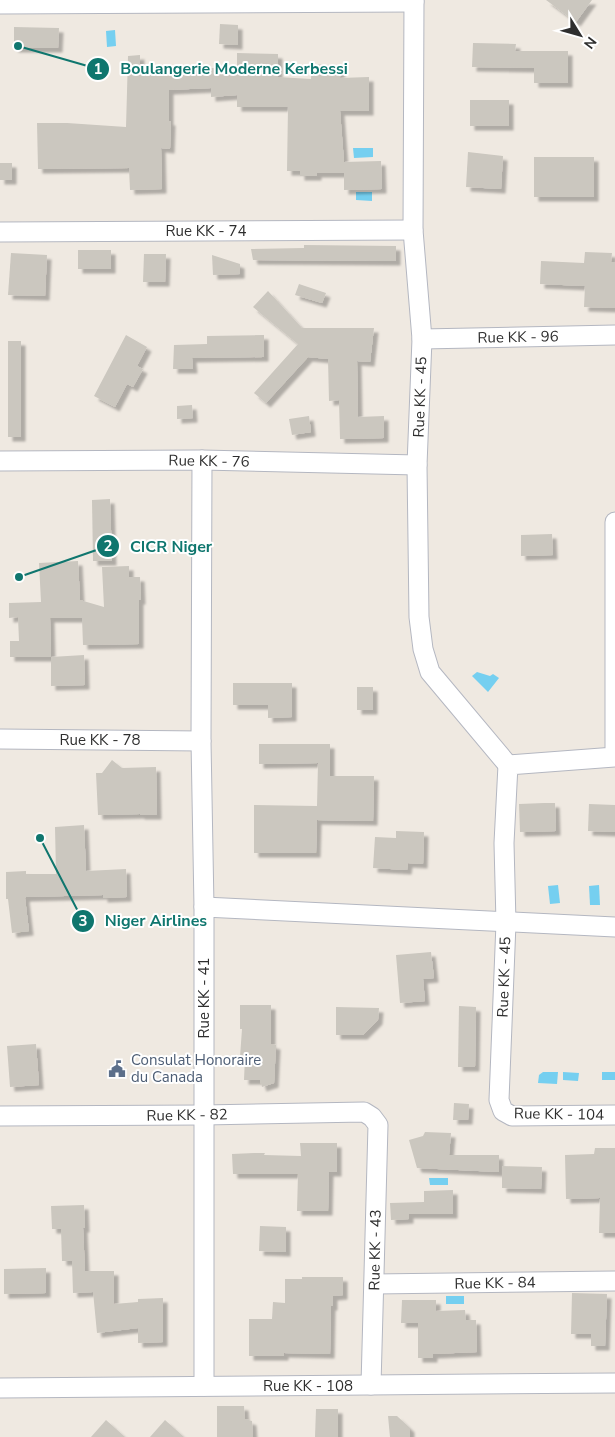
<svg xmlns="http://www.w3.org/2000/svg" width="615" height="1437" viewBox="0 0 615 1437" font-family="'Nunito Sans',sans-serif">
<style>
.water{fill:#75cff0}
.building{fill:#cbc7bf;filter:url(#shadow)}
.lines{fill:none;stroke-linecap:round;stroke-linejoin:round}
.minor-casing{stroke:#b4b7c1;stroke-width:21}
.minor{stroke:#fff;stroke-width:19}
.labels{text-anchor:middle;stroke-width:4;stroke-linejoin:round;paint-order:stroke}
.street-label{font-size:15px;fill:#2e2e2e;stroke:#fff}
.service-label{font-size:15px;fill:#4e5e75;stroke:#fff;text-anchor:start}
.leader{fill:none;stroke:#0f766e;stroke-width:2}
.callout-dot{fill:#0f766e;stroke:#fff;stroke-width:2}
.mark-label{font-size:15px;text-anchor:middle;font-weight:bold;fill:#fff}
.callout-label{font-size:16px;text-anchor:middle;font-weight:bold;fill:#0f766e;stroke:#fff;stroke-width:4;stroke-linejoin:round;paint-order:stroke}
</style>
<defs>
<filter id="shadow"><feDropShadow dx="4.5" dy="4.5" stdDeviation="1" flood-color="#0004"/></filter>
</defs>
<rect width="100%" height="100%" fill="#efe9e1"/>
<g class="water">
<polygon points="115,30 116,46 107,47 106,31"/>
<polygon points="353,148 373,148 373,157 354,158"/>
<polygon points="356,192 372,192 372,201 356,200"/>
<polygon points="477,672 490,676 493,674 499,678 488,692 472,676"/>
<polygon points="558,885 560,903 550,904 548,886"/>
<polygon points="599,885 600,905 590,905 589,886"/>
<polygon points="543,1072 558,1072 557,1084 538,1083 539,1075"/>
<polygon points="563,1072 579,1073 578,1081 563,1080"/>
<rect x="602" y="1072" width="13" height="8"/>
<polygon points="429,1178 448,1178 448,1185 430,1185"/>
<rect x="446" y="1296" width="18" height="8"/>
</g>
<g class="building">
<polygon points="546,0 592,0 576,22"/>
<polygon points="220,24 238,25 238,45 219,44"/>
<polygon points="14,27 59,28 58,48 14,48"/>
<polygon points="473,43 516,44 515,51 568,51 568,83 534,83 534,68 472,67"/>
<polygon points="237,53 278,54 278,77 311,79 312,64 341,66 340,78 369,77 369,111 340,111 344,162 381,161 382,189 344,190 344,173 317,173 317,176 300,176 300,171 287,171 288,107 237,107 237,95 211,97 211,88 169,90 169,121 171,121 170,149 161,148 162,189 130,190 129,168 38,169 37,123 67,123 126,127 128,56 140,55 140,67 169,67 169,70 237,67"/>
<rect x="470" y="100" width="39" height="26"/>
<polygon points="468,152 503,156 501,189 466,187"/>
<rect x="534" y="157" width="60" height="40"/>
<rect x="0" y="163" width="12" height="17"/>
<polygon points="304,245 396,246 396,261 253,260 251,249 304,248"/>
<rect x="78" y="250" width="33" height="19"/>
<polygon points="585,252 612,253 611,262 615,262 615,308 584,307 585,286 540,284 541,261 584,263"/>
<polygon points="11,253 47,255 45,296 8,295"/>
<polygon points="144,254 166,254 165,282 143,282"/>
<polygon points="212,255 240,264 240,274 213,275"/>
<polygon points="299,284 326,293 322,303 295,295"/>
<polygon points="268,291 302,328 374,328 370,362 357,361 358,417 384,416 384,438 340,439 339,400 329,401 328,359 308,357 266,403 254,393 298,344 253,307"/>
<polygon points="126,335 147,347 137,366 143,369 133,387 127,384 115,407 94,396"/>
<polygon points="264,335 264,357 192,358 193,369 173,369 174,345 207,344 207,336"/>
<rect x="8" y="341" width="13" height="96"/>
<polygon points="192,405 193,418 177,419 177,406"/>
<polygon points="309,416 311,432 292,435 289,419"/>
<polygon points="110,499 112,561 93,561 92,500"/>
<polygon points="552,534 553,555 521,556 521,535"/>
<polygon points="78,561 80,600 104,607 102,567 129,566 129,577 140,577 141,600 139,600 139,644 83,645 82,618 50,618 51,657 10,657 10,641 19,641 18,617 9,618 9,603 41,602 39,563"/>
<polygon points="84,655 85,685 51,686 51,657"/>
<polygon points="233,683 292,683 292,717 268,718 268,705 233,705"/>
<rect x="357" y="687" width="16" height="23"/>
<polygon points="259,744 330,744 330,776 374,776 373,821 317,820 316,853 254,853 254,805 317,806 318,763 259,764"/>
<polygon points="112,760 122,768 156,767 157,815 140,815 140,814 98,815 96,773 102,773"/>
<polygon points="544,803 555,803 556,831 520,832 519,804"/>
<polygon points="589,804 615,805 615,832 588,831"/>
<polygon points="84,825 86,871 126,869 127,897 103,898 103,895 26,897 25,898 29,931 12,933 8,899 6,899 6,872 26,871 26,874 56,874 55,827"/>
<polygon points="396,831 424,832 423,864 408,863 407,870 373,868 375,837 396,838"/>
<polygon points="431,952 434,978 423,979 425,1001 400,1003 396,955"/>
<polygon points="240,1005 271,1005 271,1044 276,1045 274,1083 262,1087 260,1080 244,1080 245,1057 240,1057 242,1029 240,1029"/>
<polygon points="459,1006 476,1007 475,1067 458,1067"/>
<polygon points="336,1007 379,1008 378,1020 363,1035 336,1035"/>
<polygon points="36,1044 39,1085 10,1087 7,1046"/>
<polygon points="454,1103 469,1104 468,1120 453,1120"/>
<polygon points="425,1132 451,1133 449,1155 499,1155 499,1172 417,1168 409,1140 423,1136"/>
<polygon points="300,1143 337,1143 337,1172 329,1172 328,1211 297,1211 298,1174 233,1174 232,1154 254,1153 265,1153 264,1155 301,1156"/>
<polygon points="595,1148 615,1148 615,1233 599,1233 600,1198 566,1199 565,1155 594,1154"/>
<polygon points="502,1166 542,1167 541,1189 502,1188"/>
<polygon points="453,1190 453,1214 409,1214 409,1219 391,1220 390,1203 424,1202 424,1191"/>
<polygon points="84,1205 85,1228 83,1228 85,1271 114,1271 114,1304 138,1302 138,1299 163,1298 163,1342 138,1343 138,1328 97,1333 93,1292 73,1293 72,1261 62,1261 61,1229 52,1229 51,1206"/>
<polygon points="260,1226 286,1227 286,1252 259,1251"/>
<polygon points="46,1268 46,1293 4,1294 4,1269"/>
<polygon points="302,1277 343,1277 343,1295 333,1296 333,1306 331,1306 330,1354 284,1353 284,1356 249,1356 249,1319 272,1319 273,1302 285,1303 285,1279 302,1279"/>
<polygon points="572,1293 607,1294 605,1346 591,1346 591,1334 571,1334"/>
<polygon points="402,1300 436,1300 436,1311 465,1310 466,1320 476,1320 477,1352 433,1354 433,1358 418,1358 418,1323 401,1323"/>
<polygon points="217,1406 244,1406 245,1419 252,1421 253,1437 217,1437"/>
<polygon points="316,1409 338,1409 338,1437 315,1437"/>
<polygon points="388,1416 397,1416 410,1428 410,1437 390,1437"/>
<polygon points="106,1420 125,1437 91,1437"/>
<polygon points="165,1420 184,1437 150,1437"/>
</g>
<g class="lines">
<g class="minor-casing">
<g id="minor">
<polyline points="414,0 413,230 422,339 417,465 419,617 423,649 430,672 508,765"/>
<polyline points="0,4 414,2"/>
<polyline points="0,232 413,230"/>
<polyline points="422,339 615,335"/>
<polyline points="202,460 201,741 204,907 204,1386"/>
<polyline points="0,461 202,460 417,465"/>
<polyline points="615,522 615,757 508,765 504,843 506,923 499,1100 503,1111 512,1116 615,1115"/>
<polyline points="0,739 201,741"/>
<polyline points="204,907 615,927"/>
<polyline points="0,1116 204,1115 364,1112 372,1117 378,1125 371,1385"/>
<polyline points="374,1284 615,1281"/>
<polyline points="0,1388 615,1383"/>
</g>
</g>
<use href="#minor" class="minor"/>
</g>
<defs>
<g id="civic-bare" transform="scale(1.35)"><path d="M-.6-6.5H3V-4.5H.6V-3L4-1V1h2V6H-6V1h2V-1L-.6-3ZM-1.2 2.5V6h2.4V2.5Z" fill="#5c6f8a" stroke="#fff" stroke-width="2.5" paint-order="stroke"/></g>
</defs>
<g fill-rule="evenodd">
<use href="#civic-bare" x="117" y="1069"/>
</g>
<g class="labels">
<g class="street-label">
<text x="206" y="236">Rue KK - 74</text>
<text transform="translate(518 337) rotate(-1)" y="5">Rue KK - 96</text>
<text transform="translate(420 397) rotate(-88)" y="5">Rue KK - 45</text>
<text transform="translate(209 461) rotate(1)" y="5">Rue KK - 76</text>
<text x="100" y="745">Rue KK - 78</text>
<text transform="translate(504 977) rotate(-88)" y="5">Rue KK - 45</text>
<text transform="translate(204 998) rotate(-90)" y="5">Rue KK - 41</text>
<text transform="translate(559 1114) rotate(1)" y="5">Rue KK - 104</text>
<text transform="translate(187 1115) rotate(-1)" y="5">Rue KK - 82</text>
<text transform="translate(375 1250) rotate(-89)" y="5">Rue KK - 43</text>
<text transform="translate(495 1283) rotate(-1)" y="5">Rue KK - 84</text>
<text x="308" y="1391">Rue KK - 108</text>
</g>
<g class="service-label">
<text x="131" y="1065">Consulat Honoraire<tspan x="131" dy="17">du Canada</tspan></text>
</g>
</g>
<path class="leader" d="M18 46L98 69M19 577L108 546M40 838L83 921"/>
<g class="callout-dot">
<circle cx="18" cy="46" r="5"/>
<circle cx="19" cy="577" r="5"/>
<circle cx="40" cy="838" r="5"/>
<circle cx="98" cy="69" r="12"/>
<circle cx="108" cy="546" r="12"/>
<circle cx="83" cy="921" r="12"/>
</g>
<g class="mark-label">
<text x="98" y="74">1</text>
<text x="108" y="551">2</text>
<text x="83" y="926">3</text>
</g>
<g class="callout-label">
<text x="234" y="74">Boulangerie Moderne Kerbessi</text>
<text x="171" y="552">CICR Niger</text>
<text x="156" y="926">Niger Airlines</text>
</g>
<g transform="translate(580 35) rotate(127)" stroke="#ffffff" stroke-width="4" paint-order="stroke">
<path d="M0-4L9 19L0 12L-9 19Z" fill="#2e2e2e"/>
<text y="-8" font-size="14" font-weight="bold" text-anchor="middle" fill="#2e2e2e">N</text>
</g>
</svg>
